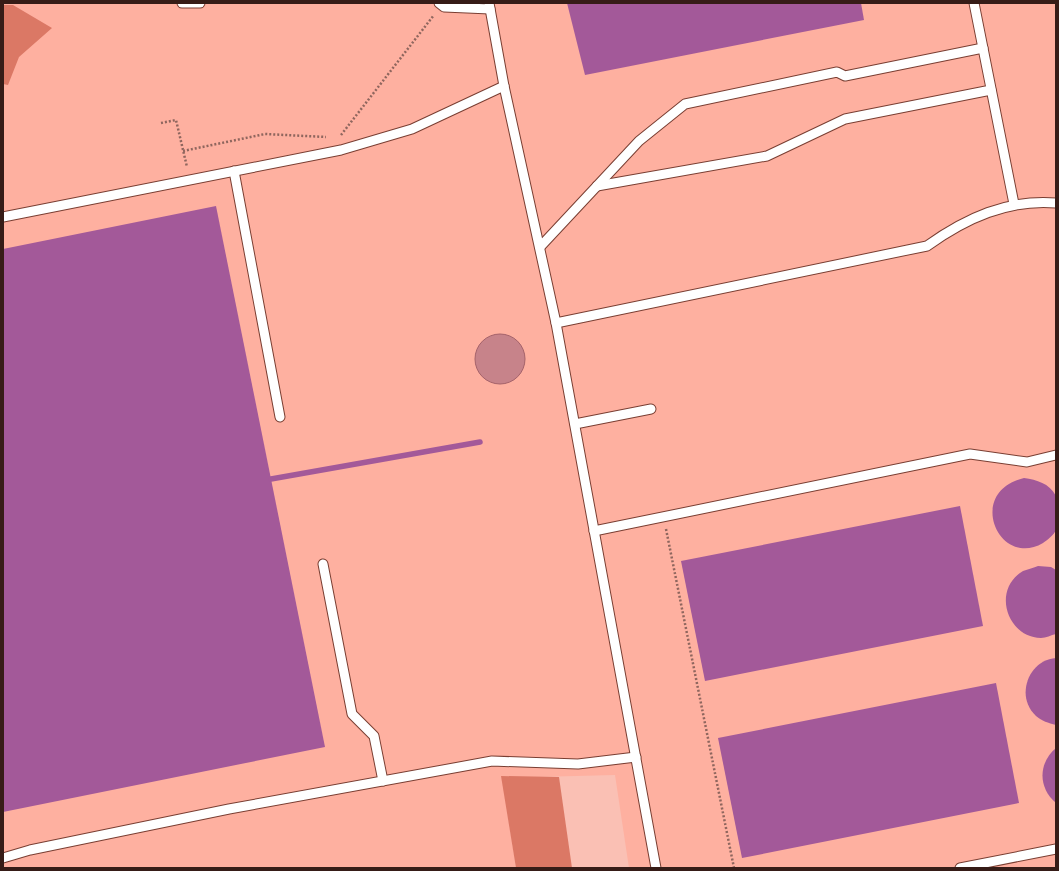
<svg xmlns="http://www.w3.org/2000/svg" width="1059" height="871" viewBox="0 0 1059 871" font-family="'Varela Round',sans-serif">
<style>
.built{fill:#feb0a0}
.forest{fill:#db7865}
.water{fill:#a35999}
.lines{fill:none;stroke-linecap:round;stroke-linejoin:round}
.stream{stroke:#a35999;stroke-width:5.5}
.building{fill:#c7838a;stroke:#a4626a}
.lane-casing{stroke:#793e32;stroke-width:11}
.path{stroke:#8f665e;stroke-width:2.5;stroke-dasharray:2 2;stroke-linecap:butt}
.lane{stroke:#fff;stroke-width:9}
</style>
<rect width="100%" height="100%" fill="#fac0b4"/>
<polygon class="built" points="3,3 1056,3 1056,868 629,868 615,775 502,778 516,868 3,868"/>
<g class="forest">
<polygon points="3,5 13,5 52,28 19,57 8,85 3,84"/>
<polygon points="501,776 559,777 572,868 516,868"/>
</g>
<g class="water">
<polygon points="567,3 861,3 864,20 585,75"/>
<polygon points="216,206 325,747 3,812 3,249"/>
<path d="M1024,478C1037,480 1049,483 1056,496C1056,506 1059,521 1056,530C1054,535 1047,540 1043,543C999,569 965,492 1024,478Z"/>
<polygon points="960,506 983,626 705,681 681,561"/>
<path d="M1038,566L1051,567L1056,570V634C1051,635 1046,638 1041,638C1006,637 992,589 1023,571C1028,569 1034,568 1038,566Z"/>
<path d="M1056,658V725C1048,723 1042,721 1036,716C1015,697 1028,660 1056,658Z"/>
<polygon points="996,683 1019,803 742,858 718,738"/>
<path d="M1056,748V803C1038,788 1038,763 1056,748Z"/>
</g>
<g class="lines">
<polyline class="stream" points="271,479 480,442"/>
</g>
<circle class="building" cx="500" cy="359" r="25"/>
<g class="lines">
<g class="lane-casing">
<g id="lane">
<polyline points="182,3 200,3"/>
<polyline points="439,3 444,7 490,9"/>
<polyline points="489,3 504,86 556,323 656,868"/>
<polyline points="974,3 1014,204"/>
<polyline points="234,171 280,417"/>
<polyline points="597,186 767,156 845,119 991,90"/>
<polyline points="3,217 341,150 412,129 504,86"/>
<polyline points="540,247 639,141 685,104 837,72 845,76 983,48"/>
<path d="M556,323L927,246C966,218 1008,199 1056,203"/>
<polyline points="575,424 651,409"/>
<polyline points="594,531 970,454 1027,462 1056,455"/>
<polyline points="323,564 352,714 374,736 383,781"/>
<polyline points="3,858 30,850 229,809 492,761 578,764 636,757"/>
<polyline points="960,868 1056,849"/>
</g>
</g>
<g class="path">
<polyline points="161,123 176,120 187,167"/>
<polyline points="341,135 434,15"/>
<polyline points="183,151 265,134 326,137"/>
<polyline points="666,529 734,868"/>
</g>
<use href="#lane" class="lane"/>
</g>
<rect width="1059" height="871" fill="none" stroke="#361c17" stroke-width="8"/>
</svg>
